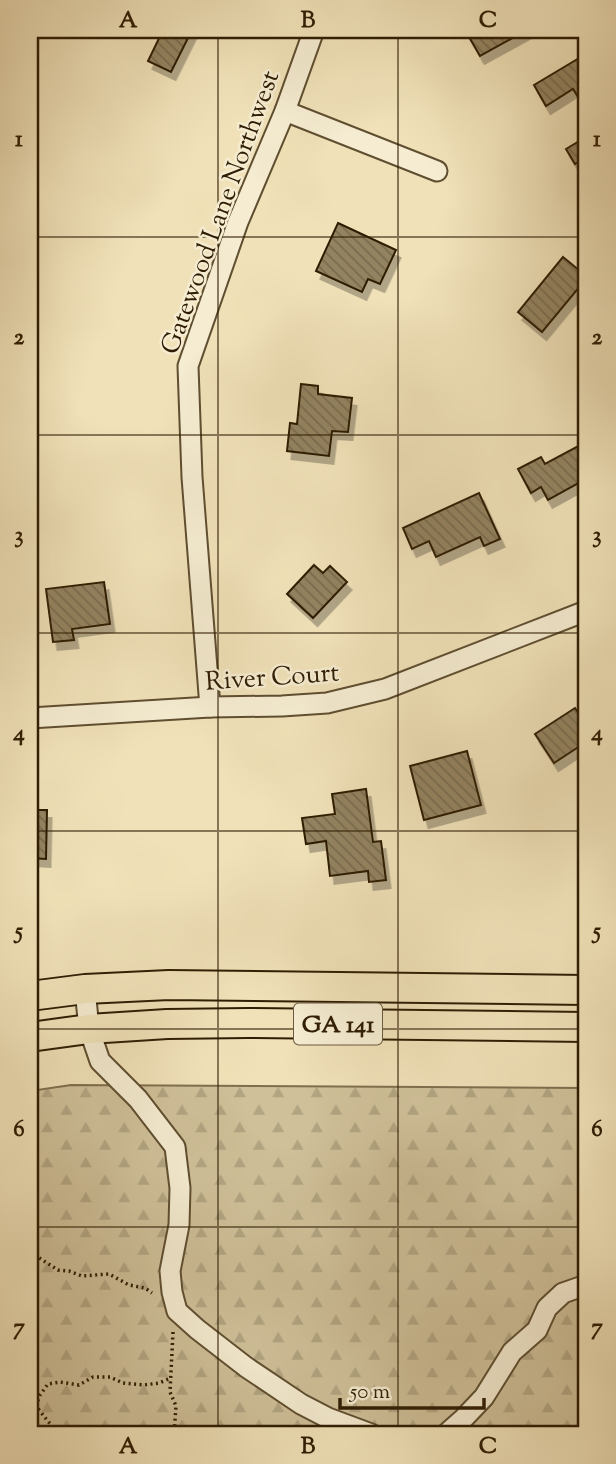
<svg xmlns="http://www.w3.org/2000/svg" width="616" height="1464" viewBox="0 0 616 1464" font-family="'Sorts Mill Goudy',serif">
<style>
.forest{fill:url(#forest-firs);stroke:#7f6e4e;stroke-width:2}
.building{fill:url(#building-back-hatch);stroke:#2f1d03;stroke-width:2;filter:url(#shadow)}
.lines{fill:none;stroke-linecap:round;stroke-linejoin:round}
.minor-casing{stroke:#5f4e30;stroke-width:23}
.highway-casing{stroke:#2f1d03;stroke-width:32}
.path{stroke:#2f1d03;stroke-width:3.5;stroke-dasharray:2 3.5;stroke-linecap:butt}
.minor{stroke:#f5ecd1;stroke-width:19}
.highway{stroke:#f0e1b8;stroke-width:28}
.grid{fill:none;stroke:#2f1d03;stroke-width:2;stroke-opacity:0.55}
.labels{text-anchor:middle;stroke-width:5;stroke-linejoin:round;paint-order:stroke}
.shield{fill:#f5ecd1;stroke:#6a5b41;stroke-width:2}
.shield-label{font-size:24px;font-weight:bold;fill:#2f1d03}
.street-label{font-size:26px;fill:#2f1d03;stroke:#f5ecd1}
.neatline{fill:none;stroke:#2f1d03;stroke-width:2.5}
.grid-label{font-size:23px;text-anchor:middle;font-weight:bold;fill:#2f1d03}
</style>
<defs>
<pattern id="forest-firs" width="22" height="20" patternUnits="userSpaceOnUse" patternTransform="scale(1.75)"><rect width="22" height="20" fill="#cfc099"/><path d="M5 1l3.5 6h-7zM16 11l3.5 6h-7z" fill="#b2a582"/></pattern>
<pattern id="building-back-hatch" width="6" height="6" patternUnits="userSpaceOnUse" patternTransform="scale(1.75)"><rect width="6" height="6" fill="#938361"/><path d="M-1 5l2 2M0 0l6 6M5-1l2 2" fill="none" stroke="#786b4e"/></pattern>
<filter id="shadow"><feDropShadow dx="4.5" dy="8" stdDeviation="0" flood-color="#0004"/></filter>
</defs>
<rect width="100%" height="100%" fill="#f0e1b8"/>
<filter id="stains"><feTurbulence type="fractalNoise" baseFrequency=".00286" numOctaves="4"/><feColorMatrix values="0 0 0 0 .2 0 0 0 0 .09 0 0 0 0 .02 0 0 0 .5 -.17"/></filter>
<radialGradient id="worn" r=".72"><stop offset=".6" stop-color="#630" stop-opacity="0"/><stop offset="1" stop-color="#630" stop-opacity=".3"/></radialGradient>
<polygon class="forest" points="71,1085 586,1088 586,1434 30,1434 30,1091"/>
<g class="building">
<polygon points="163,30 192,30 171,72 148,61"/>
<polygon points="465,30 527,30 480,56"/>
<polygon points="586,54 586,110 573,89 546,106 534,85"/>
<polygon points="586,137 586,157 575,164 566,149"/>
<polygon points="338,223 396,250 380,284 368,279 362,292 316,271"/>
<polygon points="563,257 586,276 586,279 542,332 518,312"/>
<polygon points="301,384 318,386 318,394 352,398 348,432 332,431 329,456 287,451 290,423 297,424"/>
<polygon points="586,442 586,479 548,500 541,487 531,493 518,469 541,457 545,464"/>
<polygon points="479,493 500,539 484,546 480,537 436,557 429,541 412,549 403,528"/>
<polygon points="314,565 323,573 330,566 347,582 313,618 287,594"/>
<polygon points="104,582 110,624 72,629 74,640 53,642 46,589"/>
<polygon points="575,708 586,724 586,742 554,763 535,734"/>
<polygon points="467,751 481,805 424,820 410,766"/>
<polygon points="366,789 373,842 381,841 386,880 369,882 368,871 330,876 326,841 306,844 302,818 335,814 332,794"/>
<polygon points="30,810 47,810 46,859 30,858"/>
</g>
<g class="lines">
<g class="minor-casing">
<g id="minor">
<polyline points="285,111 437,171"/>
<polyline points="210,707 192,477 188,366 238,222 285,111 314,30"/>
<polyline points="30,718 210,707 282,706 327,703 385,689 586,611"/>
<polyline points="85,989 89,1029 100,1061 138,1099 175,1147 180,1188 179,1225 170,1271 172,1292 177,1311 197,1329 246,1367 301,1404 328,1418 371,1434"/>
<polyline points="446,1434 464,1418 484,1397 512,1352 537,1330 547,1308 563,1293 586,1285"/>
</g>
</g>
<g class="highway-casing">
<g id="highway">
<polyline points="30,996 85,989 169,985 586,990"/>
<polyline points="30,1037 89,1029 167,1024 248,1023 586,1027"/>
</g>
</g>
<g class="path">
<polyline points="30,1252 58,1270 69,1271 82,1276 109,1274 129,1285 145,1288 152,1293"/>
<polyline points="173,1332 170,1392 176,1406 174,1434"/>
<polyline points="51,1434 51,1425 36,1406 40,1395 48,1384 60,1382 79,1385 93,1377 110,1377 123,1383 144,1385 159,1383 171,1378"/>
</g>
<use href="#minor" class="minor"/>
<use href="#highway" class="highway"/>
</g>
<path class="grid" d="M218,30V1434M398,30V1434M30,237H586M30,435H586M30,633H586M30,831H586M30,1029H586M30,1227H586"/>
<g class="labels">
<rect class="shield" x="294" y="1003.5" width="88" height="41" rx="5"/>
<g class="shield-label">
<text x="338" y="1032">GA 141</text>
</g>
<g class="street-label">
<text transform="translate(219 212) rotate(-70)" y="9">Gatewood Lane Northwest</text>
<text transform="translate(272 676) rotate(-4)" y="9">River Court</text>
</g>
</g>
<rect width="616" height="1464" fill="none" stroke="#f0e1b8" stroke-width="77"/>
<path d="M340 1398v10h144v-10" fill="none" stroke="#2f1d03" stroke-width="3.5"/>
<text x="350" y="1398" font-size="21" fill="#2f1d03" stroke="#f5ecd1" stroke-width="5" paint-order="stroke">50 m</text>
<rect x="38" y="38" width="540" height="1388" class="neatline"/>
<g class="grid-label">
<text x="128" y="27">A</text>
<text x="308" y="27">B</text>
<text x="488" y="27">C</text>
<text x="19" y="146">1</text>
<text x="597" y="146">1</text>
<text x="19" y="344">2</text>
<text x="597" y="344">2</text>
<text x="19" y="542">3</text>
<text x="597" y="542">3</text>
<text x="19" y="740">4</text>
<text x="597" y="740">4</text>
<text x="19" y="938">5</text>
<text x="597" y="938">5</text>
<text x="19" y="1136">6</text>
<text x="597" y="1136">6</text>
<text x="19" y="1334">7</text>
<text x="597" y="1334">7</text>
<text x="128" y="1453">A</text>
<text x="308" y="1453">B</text>
<text x="488" y="1453">C</text>
</g>
<rect width="100%" height="100%" filter="url(#stains)"/>
<rect width="100%" height="100%" fill="url(#worn)"/>
</svg>
